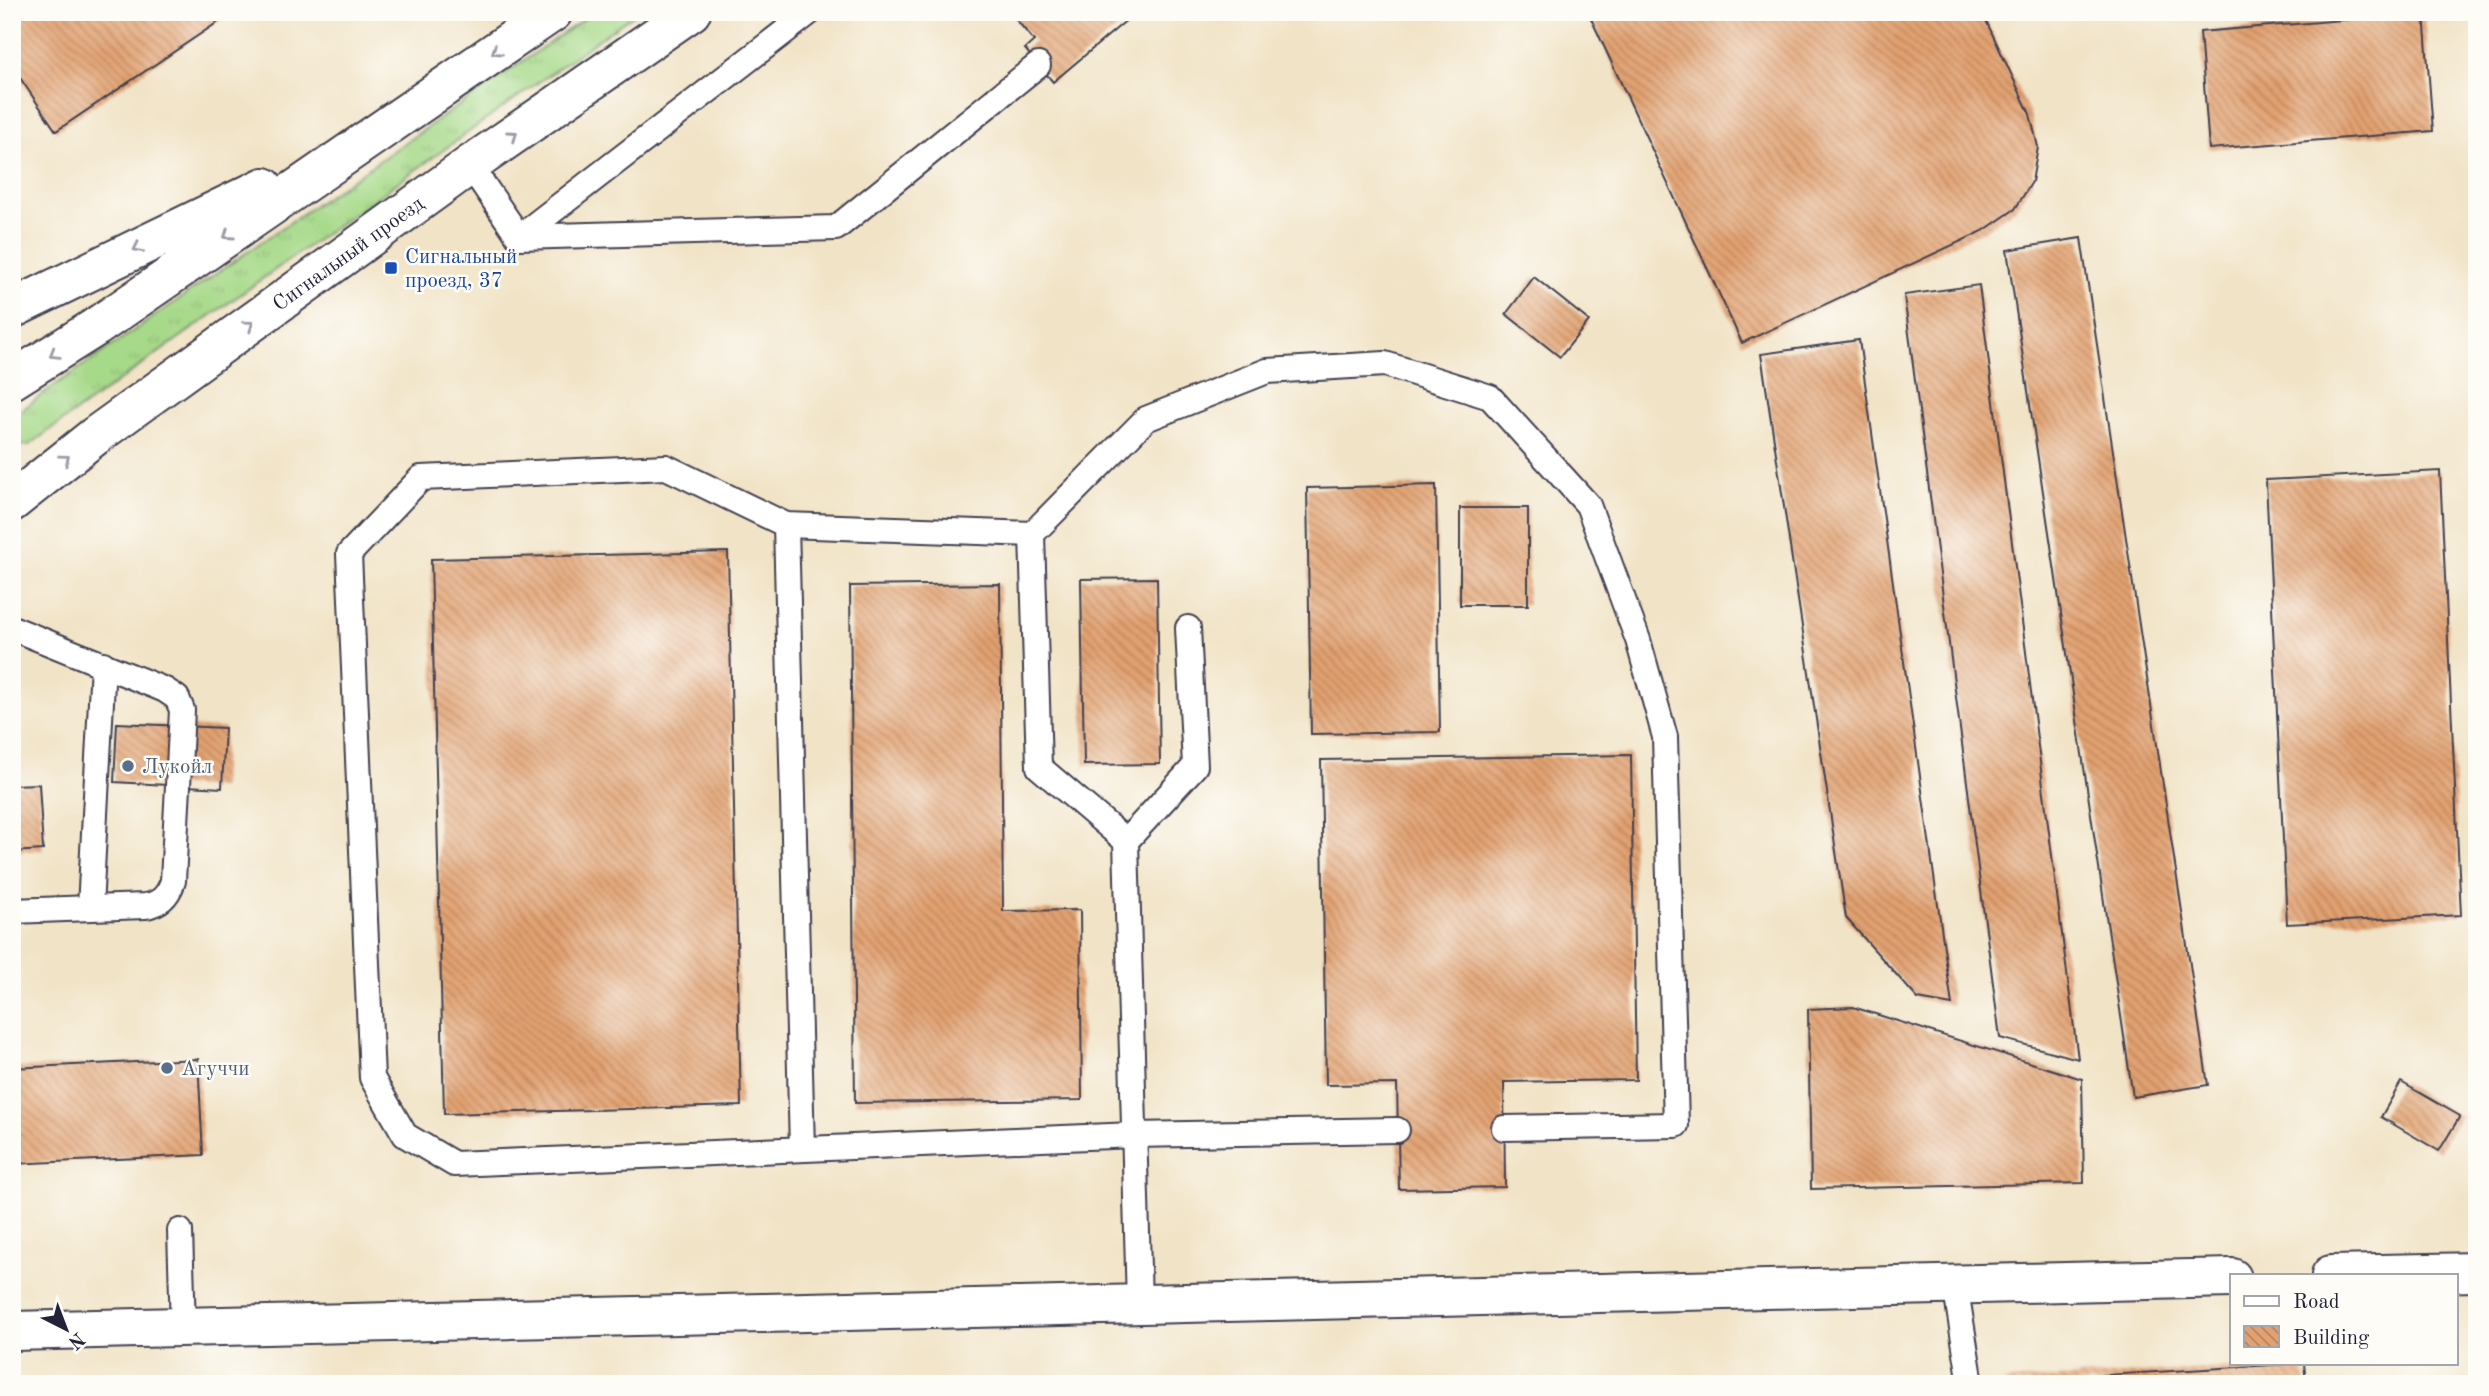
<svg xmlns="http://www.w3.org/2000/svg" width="2489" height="1396" viewBox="0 0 2489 1396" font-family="'Old Standard TT',serif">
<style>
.grass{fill:url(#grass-tufts);stroke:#647e62;stroke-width:2}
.building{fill:url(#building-back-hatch)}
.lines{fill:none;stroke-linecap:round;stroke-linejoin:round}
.lane-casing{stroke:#413f50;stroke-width:28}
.street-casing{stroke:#413f50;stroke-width:42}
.secondary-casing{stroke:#413f50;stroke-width:42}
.lane{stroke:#fff;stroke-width:24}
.street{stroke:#fff;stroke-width:38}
.secondary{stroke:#fff;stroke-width:38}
.oneway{stroke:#9c9ca7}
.transit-dot{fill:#1a4fb4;stroke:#fdfcf7;stroke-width:2.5}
.service-dot{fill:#5c6f8a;stroke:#fdfcf7;stroke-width:2.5}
.labels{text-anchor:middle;stroke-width:5;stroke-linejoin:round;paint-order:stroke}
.street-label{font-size:21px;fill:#22223b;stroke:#fdfcf7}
.transit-label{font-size:21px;fill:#164399;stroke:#fdfcf7;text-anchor:start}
.service-label{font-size:21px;fill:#4e5e75;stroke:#fdfcf7;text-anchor:start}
</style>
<defs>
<pattern id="grass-tufts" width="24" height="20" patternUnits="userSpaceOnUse" patternTransform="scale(1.75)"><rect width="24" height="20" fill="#a6d988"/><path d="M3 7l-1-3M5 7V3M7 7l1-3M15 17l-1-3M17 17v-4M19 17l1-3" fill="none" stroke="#8fba76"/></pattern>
<pattern id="building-back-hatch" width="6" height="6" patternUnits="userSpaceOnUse" patternTransform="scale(1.75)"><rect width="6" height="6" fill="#e2a170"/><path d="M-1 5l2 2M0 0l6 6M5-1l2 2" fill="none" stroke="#b7835d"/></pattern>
</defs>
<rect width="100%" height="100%" fill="#fdfcf7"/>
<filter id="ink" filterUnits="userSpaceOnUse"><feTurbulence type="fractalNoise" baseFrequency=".0143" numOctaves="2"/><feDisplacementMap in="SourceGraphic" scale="14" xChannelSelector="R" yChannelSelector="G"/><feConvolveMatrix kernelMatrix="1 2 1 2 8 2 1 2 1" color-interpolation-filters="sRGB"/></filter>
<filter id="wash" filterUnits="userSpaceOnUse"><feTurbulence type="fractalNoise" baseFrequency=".00686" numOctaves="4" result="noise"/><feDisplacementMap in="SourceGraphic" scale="28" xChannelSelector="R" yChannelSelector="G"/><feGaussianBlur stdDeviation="1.57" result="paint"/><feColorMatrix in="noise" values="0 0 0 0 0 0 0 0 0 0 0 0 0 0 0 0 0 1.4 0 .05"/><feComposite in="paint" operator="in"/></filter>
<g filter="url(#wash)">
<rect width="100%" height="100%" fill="#f1e3c6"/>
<polygon class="grass" points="594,12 637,12 29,445 12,446 12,418 48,390"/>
<g id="blocks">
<g class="building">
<polygon points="12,12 233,12 56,131 12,66"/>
<polygon points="1010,12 1122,12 1128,19 1053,82 1025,49 1034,41"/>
<polygon points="1588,12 1982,12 2030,114 2038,147 2032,182 2015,209 1983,231 1742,343"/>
<polygon points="2424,13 2433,131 2209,149 2200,32"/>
<polygon points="2081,238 2208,1085 2133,1097 2007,250"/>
<polygon points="1534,277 1589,321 1560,357 1506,314"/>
<polygon points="1979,285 2078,1059 2000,1038 1904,295"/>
<polygon points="1859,340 1952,1005 1918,999 1846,918 1761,354"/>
<polygon points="2440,471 2461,915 2287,924 2266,480"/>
<polygon points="1436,485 1440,732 1311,734 1307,488"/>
<rect x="1460" y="508" width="68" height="97"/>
<polygon points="728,552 741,1106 444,1114 431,559"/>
<polygon points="1157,578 1160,764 1084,765 1081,579"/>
<polygon points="1000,584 1003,911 1080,910 1082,1100 855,1103 850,586"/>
<polygon points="117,723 225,728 222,788 114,782"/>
<polygon points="1631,755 1636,1080 1504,1082 1505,1187 1399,1189 1397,1084 1326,1085 1321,760"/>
<polygon points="39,784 43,850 12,852 12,785"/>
<polygon points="1853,1007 2082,1079 2084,1183 1811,1189 1808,1009"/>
<polygon points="198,1059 203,1155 12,1164 12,1068"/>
<polygon points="2401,1082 2460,1116 2439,1151 2381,1117"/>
<polygon points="2304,1363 2306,1384 2005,1384 2006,1381"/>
</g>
</g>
</g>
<g filter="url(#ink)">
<use href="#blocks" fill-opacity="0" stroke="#413f50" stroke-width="2"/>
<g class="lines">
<g class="lane-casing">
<g id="lane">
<polyline points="470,165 519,237 836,228 1038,65"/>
<polyline points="519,237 810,12"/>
<polyline points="786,525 802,1149"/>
<polyline points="1032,534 1039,767 1126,841"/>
<path d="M12,628L165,690L177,698L182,710L173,881C168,896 160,904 145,906L12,911"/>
<polyline points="90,908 103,664"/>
<polyline points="1397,1130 1134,1135 454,1164 405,1135 372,1078 349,554 421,478 666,467 786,525 1032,534 1146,419 1267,371 1385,364 1490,397 1588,505 1638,640 1665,737 1676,1125 1504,1128"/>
<polyline points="180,1231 183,1327"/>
<polyline points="1955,1284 1971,1384"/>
<polyline points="1139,1304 1126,841 1195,766 1188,628"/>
</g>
</g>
<g class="street-casing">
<g id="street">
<polyline points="2331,1275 2477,1272"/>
<polyline points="12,1331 2232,1278"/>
</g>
</g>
<g class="secondary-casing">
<g id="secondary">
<polyline points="12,309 264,187"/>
<polyline points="12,380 96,327 553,12"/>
<path id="s1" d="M12,502L95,436L470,165L691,12"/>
</g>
</g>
<use href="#lane" class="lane"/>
<use href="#street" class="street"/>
<use href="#secondary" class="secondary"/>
</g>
<defs><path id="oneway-chevron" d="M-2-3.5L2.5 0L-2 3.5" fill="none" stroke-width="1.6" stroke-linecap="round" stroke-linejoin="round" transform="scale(1.75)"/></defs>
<g class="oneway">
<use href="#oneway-chevron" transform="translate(496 51) rotate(146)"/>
<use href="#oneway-chevron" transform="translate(513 135) rotate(-35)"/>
<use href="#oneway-chevron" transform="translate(228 235) rotate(145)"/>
<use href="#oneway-chevron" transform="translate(138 248) rotate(154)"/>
<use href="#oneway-chevron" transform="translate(249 325) rotate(-36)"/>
<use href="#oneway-chevron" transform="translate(54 354) rotate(148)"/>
<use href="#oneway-chevron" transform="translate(65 459) rotate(-37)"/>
</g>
</g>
<rect class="transit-dot" x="384" y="261" width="14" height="14" rx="3.5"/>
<g class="service-dot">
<circle cx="128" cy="766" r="7"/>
<circle cx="167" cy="1068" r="7"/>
</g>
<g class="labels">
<g class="street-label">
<text dy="7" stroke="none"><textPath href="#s1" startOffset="418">Сигнальный проезд</textPath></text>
</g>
<g class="transit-label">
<text x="405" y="263">Сигнальный<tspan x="405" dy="24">проезд, 37</tspan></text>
</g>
<g class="service-label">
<text x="142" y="773">Лукойл</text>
<text x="181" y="1075">Агуччи</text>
</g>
</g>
<rect width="2489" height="1396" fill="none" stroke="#fdfcf7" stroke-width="42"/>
<rect x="2230" y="1274" width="228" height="91" fill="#fdfcf7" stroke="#a5a5ac" stroke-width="2"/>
<rect x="2244" y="1296" width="35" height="10" fill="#ffffff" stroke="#a5a5ac" stroke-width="2"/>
<text x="2293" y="1308" font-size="21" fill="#22223b">Road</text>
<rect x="2244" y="1326" width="35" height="21" fill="url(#building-back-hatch)" stroke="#a5a5ac" stroke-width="2"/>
<text x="2293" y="1344" font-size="21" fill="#22223b">Building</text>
<g transform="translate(66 1329) rotate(138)" stroke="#fdfcf7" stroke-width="5" paint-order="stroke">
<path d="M0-5L12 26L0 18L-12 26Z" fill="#22223b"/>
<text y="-10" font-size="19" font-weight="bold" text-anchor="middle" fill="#22223b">N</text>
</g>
</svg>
